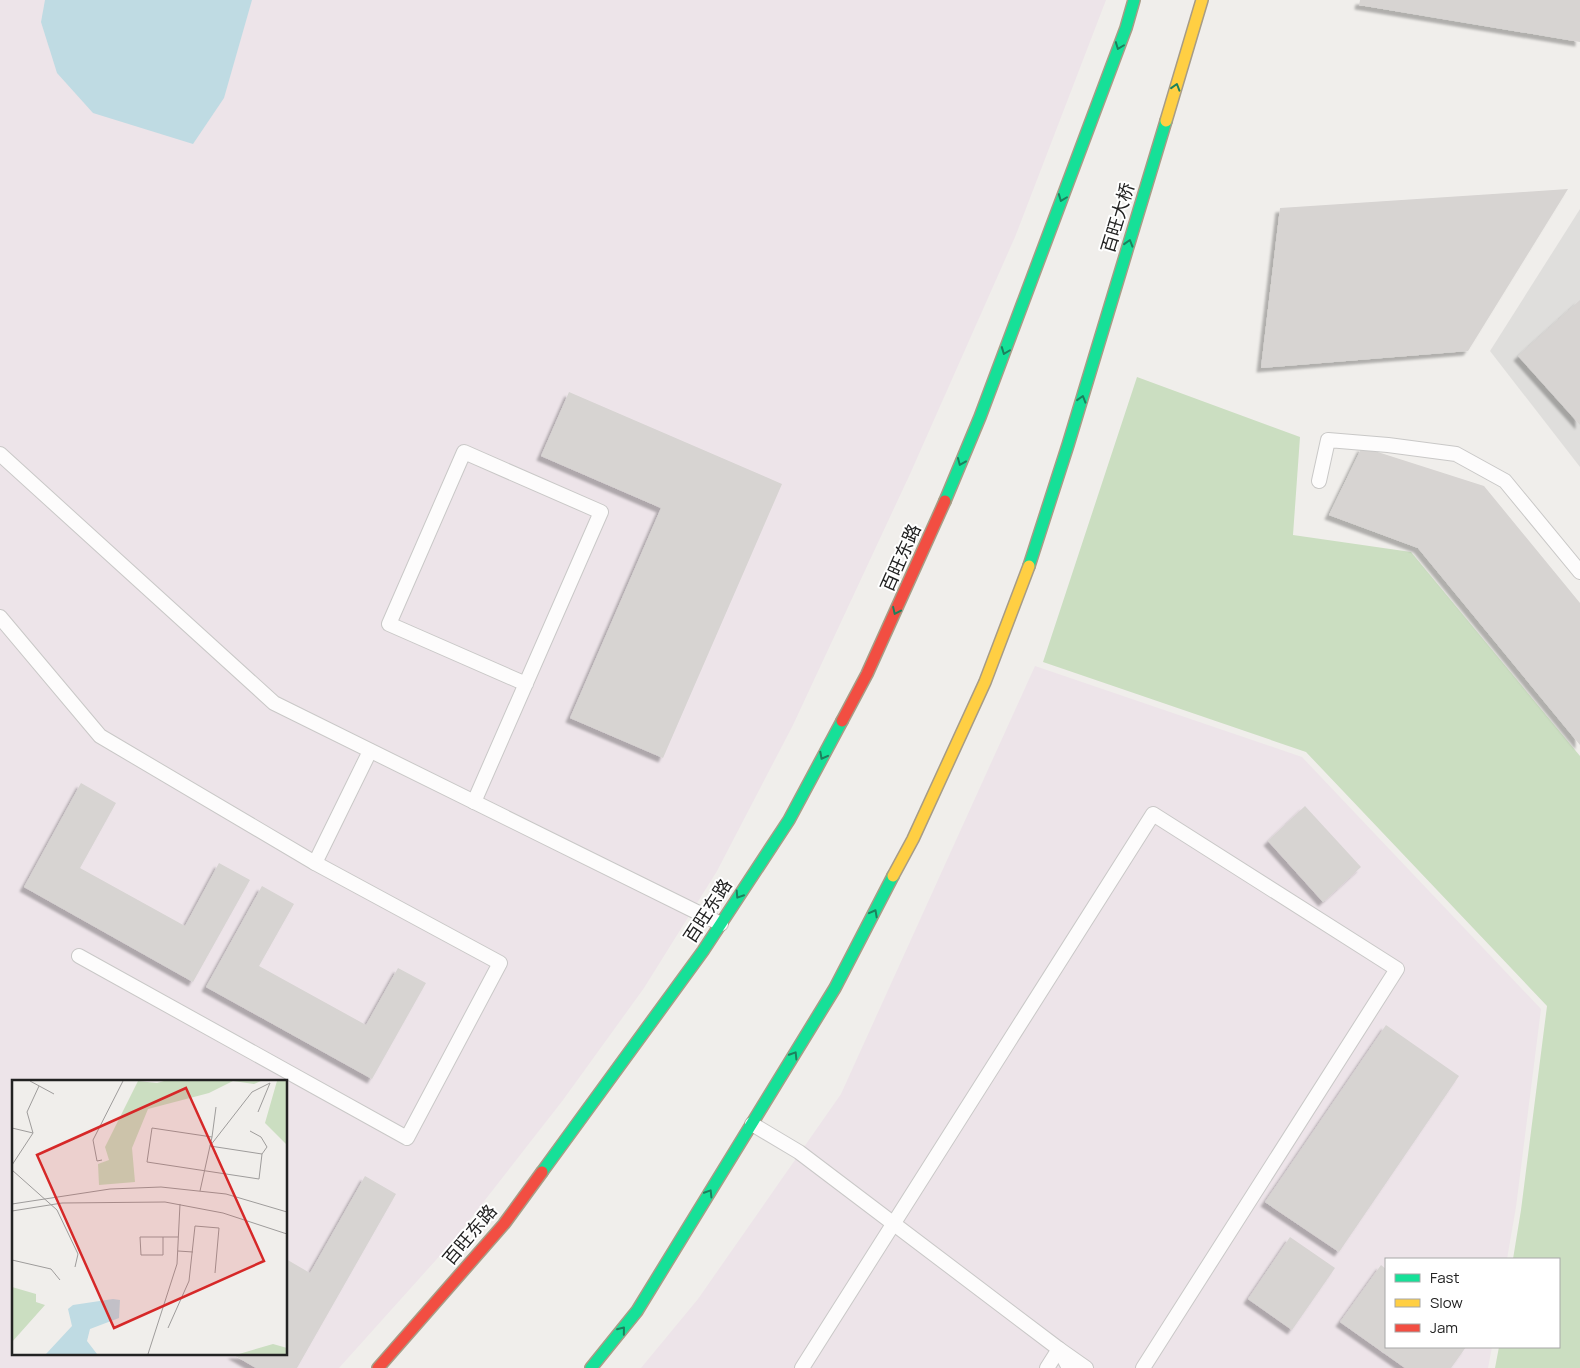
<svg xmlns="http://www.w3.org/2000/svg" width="1580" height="1368" viewBox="0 0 1580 1368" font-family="Manrope,'Noto Sans SC',sans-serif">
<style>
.residential{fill:#dfdedc}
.industrial{fill:#ede4e9;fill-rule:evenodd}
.forest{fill:#cbdec1}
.water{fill:#bfdbe3}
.building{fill:#d7d4d2;filter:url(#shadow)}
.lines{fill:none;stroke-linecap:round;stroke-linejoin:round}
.lane-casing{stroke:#c9c8c7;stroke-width:16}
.fast-casing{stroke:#a79c86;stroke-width:14}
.slow-casing{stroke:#a79c86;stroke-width:14}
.jam-casing{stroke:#a79c86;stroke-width:14}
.lane{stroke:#fdfcfc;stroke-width:14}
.fast{stroke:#16e098;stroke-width:11}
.slow{stroke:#ffcf43;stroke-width:11}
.jam{stroke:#f24e42;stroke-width:11}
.oneway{stroke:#1c815d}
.labels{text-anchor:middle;stroke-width:4;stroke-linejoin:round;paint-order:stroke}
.street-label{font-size:18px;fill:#222;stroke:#fff}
.inset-road{fill:none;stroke:#9e9c9b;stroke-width:1}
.view{fill:#d62828;fill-opacity:0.15;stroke:#d62828;stroke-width:2.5}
.inset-edge{fill:none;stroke:#222;stroke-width:2.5}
</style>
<defs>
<filter id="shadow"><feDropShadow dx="-4.5" dy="4.5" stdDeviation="1" flood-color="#0004"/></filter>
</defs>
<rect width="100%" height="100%" fill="#f0eeeb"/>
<polygon class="residential" points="1580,209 1580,467 1490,351"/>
<g class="industrial">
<path d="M0,0H1106L1015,237L910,474L793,725L717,871L644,988L563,1100L453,1241L339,1368H0ZM14,1082H286V1354H14Z"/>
<polygon points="1035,666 1302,757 1541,1009 1516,1207 1507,1259 1386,1259 1386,1347 1492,1347 1488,1368 641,1368 698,1299 841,1094"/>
</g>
<polygon class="forest" points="1137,377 1300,437 1293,535 1411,552 1580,756 1580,1368 1495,1368 1499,1347 1559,1347 1559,1259 1513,1259 1521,1210 1547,1006 1306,752 1043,662"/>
<polygon class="water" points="45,0 252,0 224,98 193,144 93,113 57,73 41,22"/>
<g class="building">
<polygon points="1360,0 1580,0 1580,42 1359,5"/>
<polygon points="1568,189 1468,351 1261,368 1280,208"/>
<polygon points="1580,300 1580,425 1518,356"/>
<polygon points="569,392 782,484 663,758 570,718 661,508 541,456"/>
<polygon points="1362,447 1484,486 1580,603 1580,745 1418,548 1329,515"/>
<polygon points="81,783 116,803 80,868 185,926 219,863 250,880 193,982 24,887"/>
<polygon points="1305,806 1361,867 1323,902 1268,841"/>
<polygon points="262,886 294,904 259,966 366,1025 398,968 426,983 372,1079 206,987"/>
<polygon points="1386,1025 1459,1076 1339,1252 1265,1202"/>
<polygon points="365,1176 396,1194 297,1368 256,1368 232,1354 286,1354 286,1259 310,1273"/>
<polygon points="1290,1237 1335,1268 1292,1330 1248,1299"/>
<polygon points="1381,1265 1386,1269 1386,1347 1466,1347 1451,1368 1405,1368 1340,1322"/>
</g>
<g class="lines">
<g class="lane-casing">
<g id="lane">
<polyline points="0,454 274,703 721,924"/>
<polyline points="1319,481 1328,440 1388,445 1456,454 1505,481 1580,572"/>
<polyline points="0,617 100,736 315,863 500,963 407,1138 79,956"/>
<polyline points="474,802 601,512 464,452 389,624 526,684"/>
<polyline points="315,863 370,751"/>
<polyline points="752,1124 799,1152 1059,1349 1069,1368"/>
<polyline points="802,1368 1153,814 1397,969 1143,1368"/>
<polyline points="1047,1368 1059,1349 1086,1368"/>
</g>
</g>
<g class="fast-casing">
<g id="fast">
<polyline points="945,501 980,417 1126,28 1134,0"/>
<polyline points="1029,566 1068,445 1166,121"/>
<polyline points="542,1172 703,951 789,820 842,721"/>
<polyline points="591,1368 637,1311 835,988 893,876"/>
</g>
</g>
<g class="slow-casing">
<g id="slow">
<polyline points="1166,121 1202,0"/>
<polyline points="893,876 913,839 985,682 1029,566"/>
</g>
</g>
<g class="jam-casing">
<g id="jam">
<polyline points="842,721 867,674 945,501"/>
<polyline points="378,1368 504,1224 542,1172"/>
</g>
</g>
<use href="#lane" class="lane"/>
<use href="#fast" class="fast"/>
<use href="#slow" class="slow"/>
<use href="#jam" class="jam"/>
</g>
<defs><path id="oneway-chevron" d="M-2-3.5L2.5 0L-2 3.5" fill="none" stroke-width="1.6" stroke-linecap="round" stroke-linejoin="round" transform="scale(1.25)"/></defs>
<g class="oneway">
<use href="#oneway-chevron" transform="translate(1119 46) rotate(111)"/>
<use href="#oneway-chevron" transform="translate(1176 87) rotate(-73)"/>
<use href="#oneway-chevron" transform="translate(1062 198) rotate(111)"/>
<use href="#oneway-chevron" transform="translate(1129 243) rotate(-73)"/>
<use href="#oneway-chevron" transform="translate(1005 351) rotate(111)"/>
<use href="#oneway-chevron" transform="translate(1082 399) rotate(-73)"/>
<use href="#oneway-chevron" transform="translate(961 462) rotate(113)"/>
<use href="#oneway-chevron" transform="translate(896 611) rotate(115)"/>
<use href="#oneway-chevron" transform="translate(823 756) rotate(118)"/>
<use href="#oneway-chevron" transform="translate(739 895) rotate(123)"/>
<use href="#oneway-chevron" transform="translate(874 913) rotate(-62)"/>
<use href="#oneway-chevron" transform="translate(794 1055) rotate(-58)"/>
<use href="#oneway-chevron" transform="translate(709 1193) rotate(-58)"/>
<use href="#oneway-chevron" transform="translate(622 1330) rotate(-51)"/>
</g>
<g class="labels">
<g class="street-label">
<text transform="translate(1118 218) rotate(-73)" y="6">百旺大桥</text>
<text transform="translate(901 558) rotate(-66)" y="6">百旺东路</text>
<text transform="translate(708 911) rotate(-57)" y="6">百旺东路</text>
<text transform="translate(470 1235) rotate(-50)" y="6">百旺东路</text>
</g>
</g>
<g transform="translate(12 1080)">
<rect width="275" height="275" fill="#f0eeeb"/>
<path d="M126,1L145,3L152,1H249L242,4L221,1L197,13L136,29L120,68L123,102L87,105L86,84L97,80L93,67ZM265,1H275V65L253,43ZM0,207L24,214V222L33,225L0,262ZM261,264L275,268V274H227Z" fill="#cbdec1"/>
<path d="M101,219L108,220L107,238L78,249L75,261L85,274H34L60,246L56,229L61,225Z" fill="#bfdbe3"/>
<path class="inset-road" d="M18,1L42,14M0,48L21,53M238,51L249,57L255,67L250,74M200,57L140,48L135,82L247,99L250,74L198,66L200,57L204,27M90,80L85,81L81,60L111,1M0,85L21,53L15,32L27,6M0,90L45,130L66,174L63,187M188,111L198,66L240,12L258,3L246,32M0,124L98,109L149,107L214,114L275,132M0,131L50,123L153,122L211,133L275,154M151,157V175H129L128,157H166M166,171L181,172M0,180L39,189L48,200M156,248L177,201L183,146L207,148L203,193M136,274L165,184L168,124"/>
<path class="view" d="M174,8L252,181L102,248L25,75Z"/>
<rect width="275" height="275" class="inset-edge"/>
</g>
<rect x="1385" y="1258" width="175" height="90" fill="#ffffff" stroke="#a7a7a7"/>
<rect x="1395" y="1274" width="25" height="8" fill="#16e098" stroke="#a7a7a7"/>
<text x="1430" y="1283" font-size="15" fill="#222222">Fast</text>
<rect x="1395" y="1299" width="25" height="8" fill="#ffcf43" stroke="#a7a7a7"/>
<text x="1430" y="1308" font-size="15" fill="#222222">Slow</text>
<rect x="1395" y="1324" width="25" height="8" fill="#f24e42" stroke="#a7a7a7"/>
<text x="1430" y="1333" font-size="15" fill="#222222">Jam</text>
</svg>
